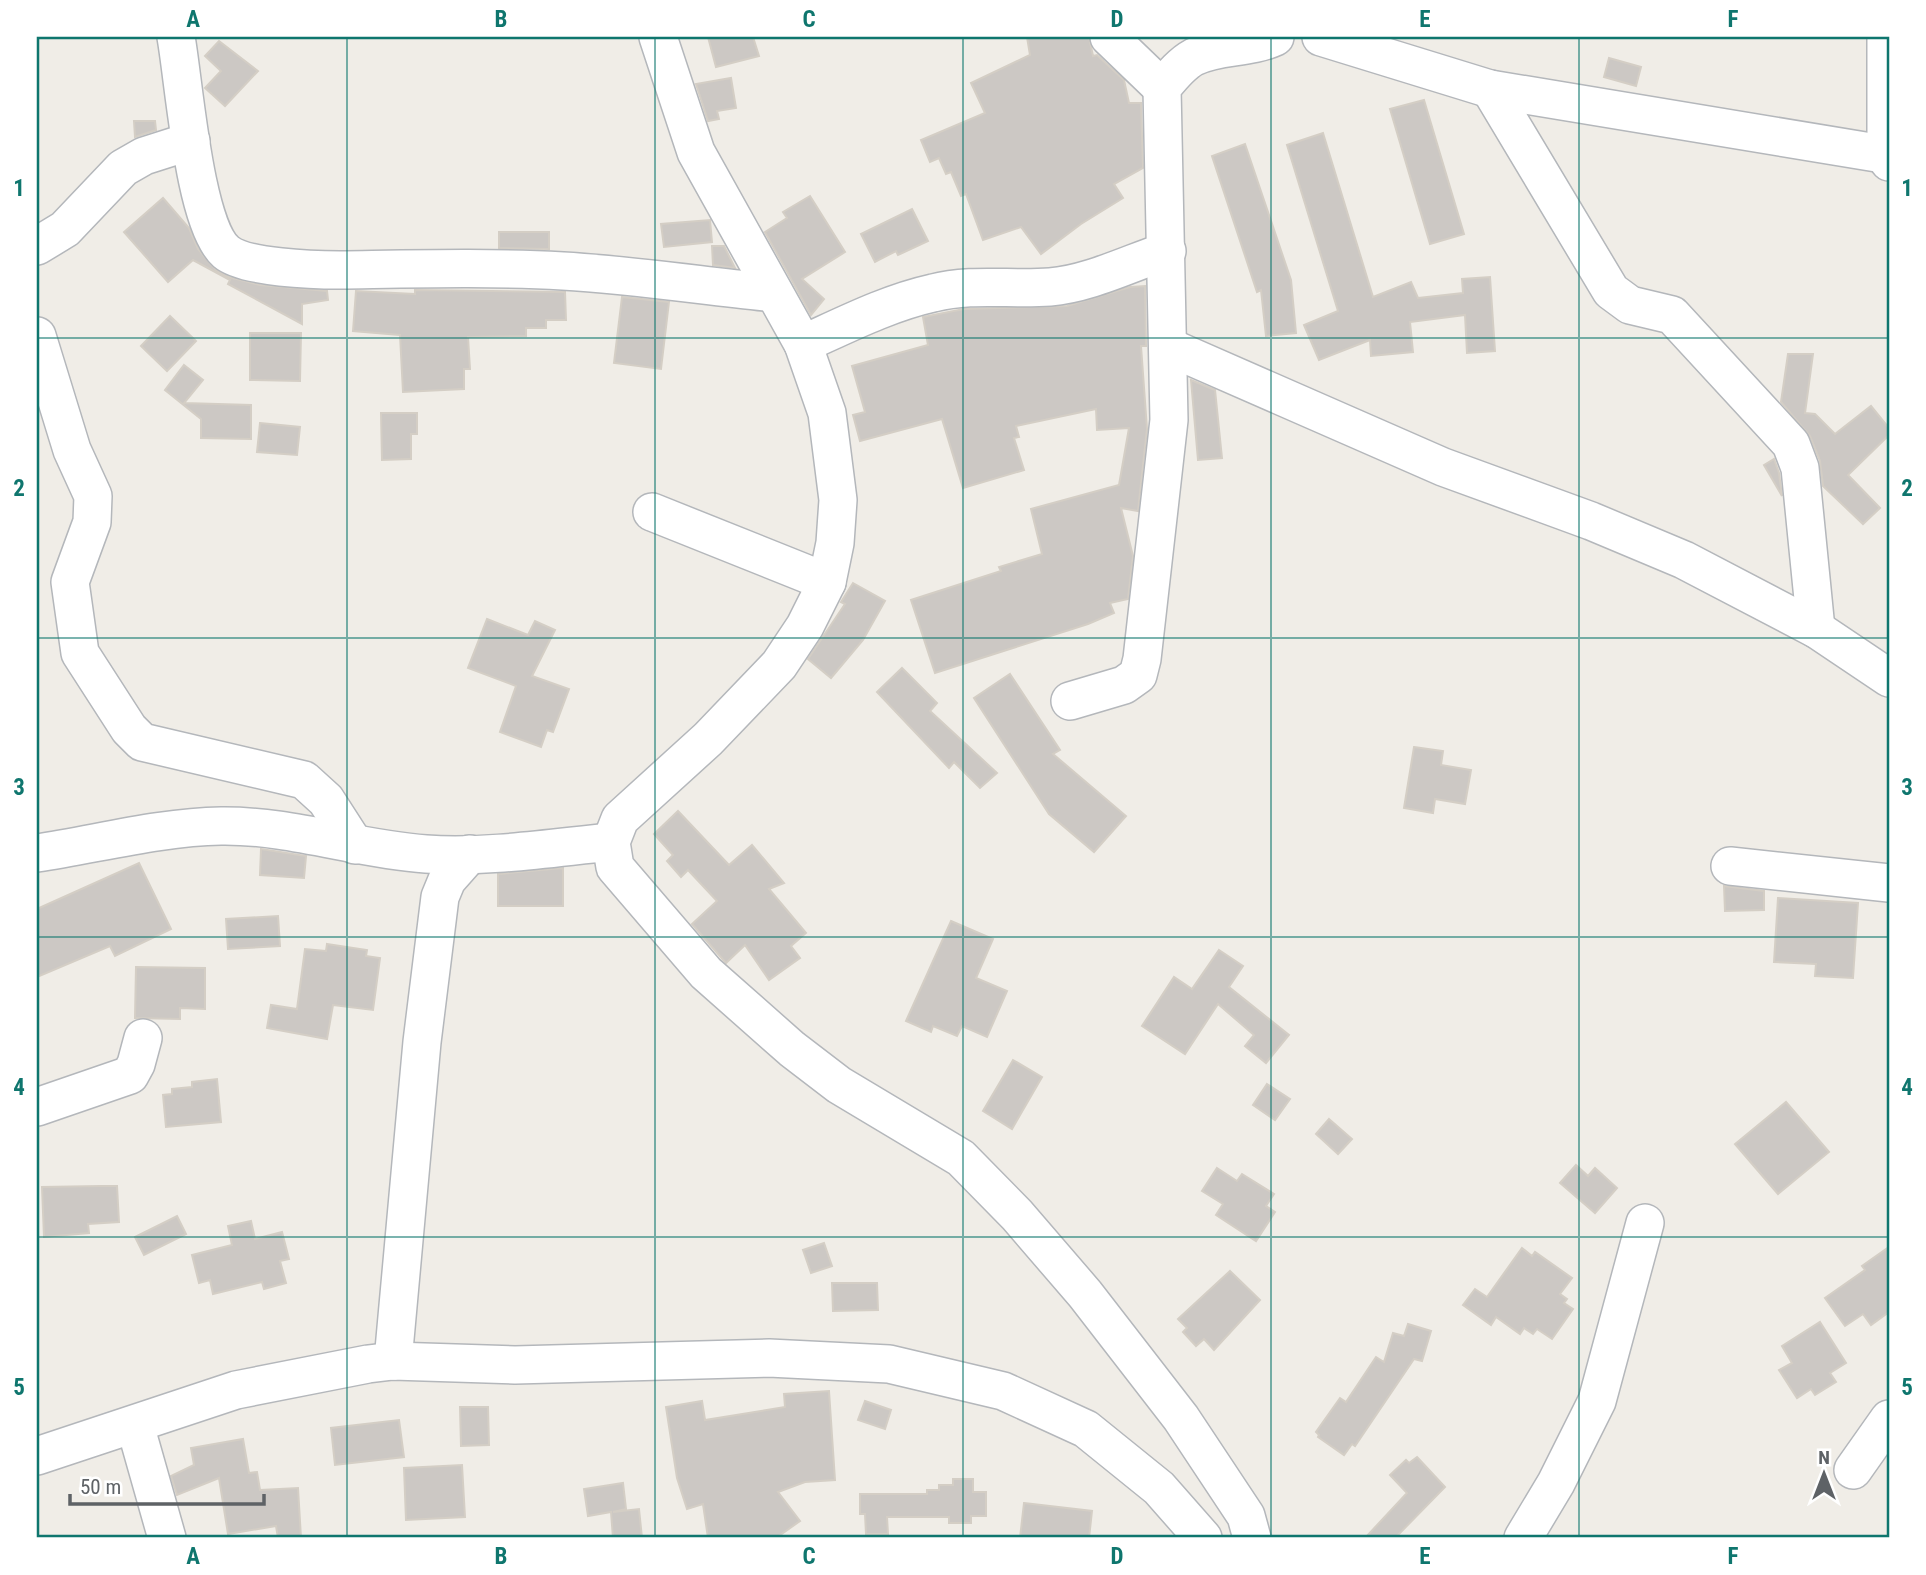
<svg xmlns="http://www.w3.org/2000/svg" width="1926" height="1575" viewBox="0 0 1926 1575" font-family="'Roboto Condensed',sans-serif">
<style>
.building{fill:#ccc8c4;stroke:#d4cec5;stroke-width:2}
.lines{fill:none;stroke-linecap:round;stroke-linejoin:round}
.minor-casing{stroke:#b4b7bb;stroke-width:40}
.minor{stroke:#fff;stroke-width:37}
.grid{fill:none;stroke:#0f766e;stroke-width:2;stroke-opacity:0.55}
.neatline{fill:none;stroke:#0f766e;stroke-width:2.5}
.grid-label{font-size:23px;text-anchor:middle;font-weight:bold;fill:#0f766e}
</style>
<rect width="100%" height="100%" fill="#f0ede7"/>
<g class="building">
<polygon points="708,37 753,37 759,56 716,67"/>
<polygon points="1027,37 1089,37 1093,56 1097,55 1124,80 1129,103 1141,103 1143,168 1114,184 1123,198 1081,224 1041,254 1021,227 983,240 966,194 961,196 951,172 946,174 939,158 930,162 921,140 985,113 971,83 1030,55"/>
<polygon points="219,41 258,71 225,106 205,88 221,71 205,56"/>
<polygon points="1609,58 1641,67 1636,86 1604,77"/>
<polygon points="731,78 736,108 717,111 719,119 708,121 696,84"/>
<polygon points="1424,100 1464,234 1430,244 1390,109"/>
<polygon points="134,121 155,121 156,130 135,137"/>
<polygon points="1323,133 1373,297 1411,282 1418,298 1463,293 1462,279 1490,277 1495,351 1467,353 1465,315 1410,322 1413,352 1371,356 1370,340 1319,360 1304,325 1338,311 1287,145"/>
<polygon points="1245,144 1291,280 1296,333 1266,336 1261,290 1257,292 1212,156"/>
<polygon points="810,196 845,252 802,279 824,299 811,315 765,232 787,218 783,212"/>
<polygon points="163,198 189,228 198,249 216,270 229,277 260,285 327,291 328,300 302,304 302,324 228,284 230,280 193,260 168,282 124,232"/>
<polygon points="912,209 928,241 898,255 896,251 875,262 861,234"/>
<polygon points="710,220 712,242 664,247 661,224"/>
<polygon points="499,232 549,232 549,249 499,248"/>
<polygon points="712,246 724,246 735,268 713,265"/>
<polygon points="1145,286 1146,346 1141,346 1147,429 1138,511 1121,508 1133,556 1128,599 1110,603 1114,613 1088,624 935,673 911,600 1001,571 999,567 1042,554 1031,509 1119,485 1129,428 1097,430 1096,409 1016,426 1019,437 1014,438 1024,470 963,488 942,419 860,441 853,415 865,412 852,366 928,345 923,317 964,309 1067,306 1130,287"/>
<polygon points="415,290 565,292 566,320 546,320 546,328 526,328 526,336 468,337 470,369 464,369 464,389 403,392 400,335 353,331 356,291 415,294"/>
<polygon points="622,297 669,302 661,369 614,363"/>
<polygon points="170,316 196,341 167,371 141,346"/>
<polygon points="250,333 301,333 300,381 250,380"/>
<polygon points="1788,354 1813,354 1805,413 1815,414 1835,434 1871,406 1889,428 1889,435 1848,475 1880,508 1863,524 1823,486 1820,461 1810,436 1781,402"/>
<polygon points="184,365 203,380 184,403 251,405 251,439 201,438 201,419 165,390"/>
<polygon points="1191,380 1215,390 1222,458 1198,460"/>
<polygon points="381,413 417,413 417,434 411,434 411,459 382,460"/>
<polygon points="260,423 300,427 297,455 257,452"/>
<polygon points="1774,459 1779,473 1782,496 1764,465"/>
<polygon points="853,583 885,601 863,640 831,678 808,659 845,604 841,602"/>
<polygon points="487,619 528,635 535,621 555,630 532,676 569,689 553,732 547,730 541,747 500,732 516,686 468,668"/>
<polygon points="902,668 937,703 930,711 997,773 980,788 954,762 949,768 877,692"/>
<polygon points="1010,674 1060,750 1053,754 1126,816 1094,852 1049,814 974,698"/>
<polygon points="1414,747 1443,751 1441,765 1471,770 1465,804 1435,799 1433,813 1404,808"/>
<polygon points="678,811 729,865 752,845 784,883 769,889 806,933 791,946 800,958 769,980 745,945 726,963 692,924 717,901 688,870 681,877 667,861 673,855 654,834"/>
<polygon points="261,849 306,856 304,878 260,875"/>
<polygon points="139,863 171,929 115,956 110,946 37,977 37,909"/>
<polygon points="563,868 563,906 498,906 498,874"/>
<polygon points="1724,886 1764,891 1764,910 1725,911"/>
<polygon points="1778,898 1858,903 1853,978 1815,976 1816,964 1774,962"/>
<polygon points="278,916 280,946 228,949 226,919"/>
<polygon points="951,921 993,939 976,978 1007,991 987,1037 962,1026 957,1036 933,1026 931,1032 906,1021"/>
<polygon points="327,944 367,950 366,956 380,958 373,1010 333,1005 327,1039 267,1028 271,1005 297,1009 305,949 326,951"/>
<polygon points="1219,950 1243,966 1229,987 1289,1035 1266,1063 1245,1046 1254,1035 1218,1004 1185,1054 1142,1026 1174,977 1192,989"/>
<polygon points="136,967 205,968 205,1009 180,1008 180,1019 135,1018"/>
<polygon points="1013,1060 1042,1077 1012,1129 983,1111"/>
<polygon points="217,1079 221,1122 166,1127 163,1095 172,1094 172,1089 192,1087 192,1082"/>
<polygon points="1267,1084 1290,1099 1275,1120 1253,1105"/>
<polygon points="1786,1102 1829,1152 1778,1194 1735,1144"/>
<polygon points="1329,1119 1352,1139 1338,1154 1316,1134"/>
<polygon points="1576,1165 1588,1176 1595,1168 1617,1188 1595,1213 1560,1183"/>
<polygon points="1217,1168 1237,1181 1242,1174 1274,1194 1266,1206 1275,1212 1256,1241 1216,1215 1223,1204 1202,1191"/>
<polygon points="101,1186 117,1186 119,1222 88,1224 89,1233 44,1237 42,1187"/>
<polygon points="177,1216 186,1234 144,1255 135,1237"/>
<polygon points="251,1221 255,1239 282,1232 289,1259 280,1261 286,1283 264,1289 262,1282 213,1294 210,1280 199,1283 192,1255 232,1245 228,1226"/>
<polygon points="824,1243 832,1266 811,1273 803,1250"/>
<polygon points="1889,1247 1889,1312 1871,1325 1863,1314 1845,1326 1825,1298 1865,1270 1862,1266"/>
<polygon points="1522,1248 1532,1256 1535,1252 1572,1278 1560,1294 1567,1299 1564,1303 1573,1309 1552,1339 1537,1329 1533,1334 1524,1328 1520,1334 1496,1317 1491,1325 1463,1305 1475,1289 1487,1297"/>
<polygon points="1230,1271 1260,1300 1214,1350 1204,1339 1196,1346 1183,1332 1187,1328 1178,1319"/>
<polygon points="832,1283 877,1283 878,1310 833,1311"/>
<polygon points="1820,1322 1846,1363 1830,1373 1836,1382 1815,1395 1811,1389 1797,1398 1779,1370 1792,1363 1782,1346"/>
<polygon points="1408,1324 1431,1331 1422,1361 1414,1359 1355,1446 1352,1444 1344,1455 1318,1437 1319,1435 1316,1432 1340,1398 1346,1402 1376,1357 1384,1362 1393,1333 1404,1336"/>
<polygon points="829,1391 835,1480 805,1482 778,1492 800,1521 776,1538 708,1538 703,1504 687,1509 677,1478 666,1407 702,1401 705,1420 785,1407 784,1394"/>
<polygon points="865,1401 891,1410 885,1429 858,1420"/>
<polygon points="460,1407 488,1407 489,1445 461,1446"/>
<polygon points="399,1420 404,1457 335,1465 331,1428"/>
<polygon points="243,1439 249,1473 257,1472 260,1490 298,1488 301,1538 278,1538 276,1526 228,1534 219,1478 177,1495 171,1476 194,1465 191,1448"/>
<polygon points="1417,1457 1445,1487 1395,1538 1365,1538 1407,1493 1390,1475 1406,1460 1409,1463"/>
<polygon points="462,1465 465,1517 406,1520 404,1468"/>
<polygon points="953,1479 973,1479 973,1492 986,1492 986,1516 971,1516 971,1523 949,1523 949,1517 887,1517 888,1534 866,1534 865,1514 860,1514 860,1494 927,1494 927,1490 939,1490 939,1485 953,1485"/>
<polygon points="623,1483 626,1509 613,1512 639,1509 642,1538 613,1538 611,1512 588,1516 584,1489"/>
<polygon points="1024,1503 1092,1511 1089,1538 1020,1538"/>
</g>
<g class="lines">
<g class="minor-casing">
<g id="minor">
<path d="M176,37C184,81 194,225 226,252C245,268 315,270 340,270C415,269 489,267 563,271C633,275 704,286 774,293"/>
<polyline points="658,37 696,152 803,344 827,413 838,500 835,543 827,582 805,626 779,665 708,739 620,819 611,842 615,867 706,973 792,1049 839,1085 961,1158 1017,1215 1085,1294 1181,1418 1246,1516 1252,1538"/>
<polyline points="1109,37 1162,88"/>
<polyline points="1321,37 1490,89 1889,155"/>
<polyline points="1886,37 1886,155 1889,162"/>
<polyline points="1490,89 1611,291 1630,305 1672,315 1791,444 1800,468 1816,629"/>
<polyline points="37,246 65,229 123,168 144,156 191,141"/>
<polyline points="37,336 72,450 93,496 92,522 70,582 80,653 129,729 142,742 304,780 326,800 355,845"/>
<path d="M803,344C845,325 888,303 933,293C972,283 1010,290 1050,287C1089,284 1130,263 1167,251"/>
<polyline points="1169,347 1443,467 1591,521 1684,560 1816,629 1889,678"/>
<polyline points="652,512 827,582"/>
<path d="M1070,701L1124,685L1138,675L1142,659L1169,420L1162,88C1171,77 1181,64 1194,57C1219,45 1249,49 1275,37"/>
<path d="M37,853C97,844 160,827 221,826C290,825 356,849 426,854C487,858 550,848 611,842"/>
<polyline points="1730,866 1889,883"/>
<polyline points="37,1107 130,1075 136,1064 143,1038"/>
<polyline points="393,1361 422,1042 440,897 447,880 470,854"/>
<polyline points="135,1425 167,1538"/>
<polyline points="37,1456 236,1390 368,1364 393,1361 515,1365 769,1358 889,1364 1003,1391 1086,1429 1159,1488 1203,1538"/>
<polyline points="1853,1470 1889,1419"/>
<polyline points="1523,1538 1556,1483 1597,1401 1645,1223"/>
</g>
</g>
<use href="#minor" class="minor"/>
</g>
<path class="grid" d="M347,37V1538M655,37V1538M963,37V1538M1271,37V1538M1579,37V1538M37,338H1889M37,638H1889M37,937H1889M37,1237H1889"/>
<rect width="1926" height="1575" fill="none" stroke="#ffffff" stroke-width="77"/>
<g transform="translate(1824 1474)" stroke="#ffffff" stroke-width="5" paint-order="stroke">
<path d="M0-5L12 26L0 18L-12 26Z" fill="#5e6266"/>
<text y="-10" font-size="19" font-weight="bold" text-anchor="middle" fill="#5e6266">N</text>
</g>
<path d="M70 1494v10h194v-10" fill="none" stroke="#5e6266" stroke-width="3.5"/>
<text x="80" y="1494" font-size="21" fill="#5e6266" stroke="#ffffff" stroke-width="5" paint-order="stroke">50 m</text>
<rect x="38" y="38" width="1850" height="1498" class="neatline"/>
<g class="grid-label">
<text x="193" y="27">A</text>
<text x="501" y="27">B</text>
<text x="809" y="27">C</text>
<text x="1117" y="27">D</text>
<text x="1425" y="27">E</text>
<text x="1733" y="27">F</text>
<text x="19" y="196">1</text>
<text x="1907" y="196">1</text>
<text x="19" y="496">2</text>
<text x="1907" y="496">2</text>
<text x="19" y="795">3</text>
<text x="1907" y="795">3</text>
<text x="19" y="1095">4</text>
<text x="1907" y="1095">4</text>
<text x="19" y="1395">5</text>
<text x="1907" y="1395">5</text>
<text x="193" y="1564">A</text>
<text x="501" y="1564">B</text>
<text x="809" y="1564">C</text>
<text x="1117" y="1564">D</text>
<text x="1425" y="1564">E</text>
<text x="1733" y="1564">F</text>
</g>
</svg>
